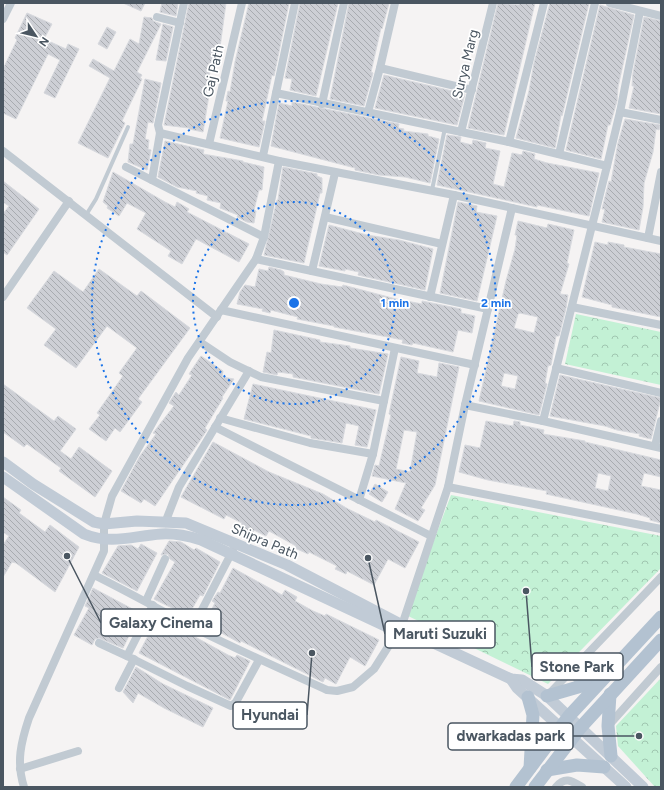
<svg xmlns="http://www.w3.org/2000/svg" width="664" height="790" viewBox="0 0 664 790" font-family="Figtree,sans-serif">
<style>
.park{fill:url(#park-crowns)}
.building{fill:url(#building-back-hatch);stroke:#d7d9de;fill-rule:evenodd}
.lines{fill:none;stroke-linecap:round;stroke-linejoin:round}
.lane{stroke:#c1cad2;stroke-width:4}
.street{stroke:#c1cad2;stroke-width:8}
.secondary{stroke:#c1cbd6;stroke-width:11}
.primary{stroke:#b3c2d1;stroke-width:13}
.ring{fill:none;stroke:#1a73e8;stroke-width:2;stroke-dasharray:2 4}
.labels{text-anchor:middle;stroke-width:3.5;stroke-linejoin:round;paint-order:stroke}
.street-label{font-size:14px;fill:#4a5661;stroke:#fff}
.centre{fill:#1a73e8;stroke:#fff;stroke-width:2}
.ring-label{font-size:12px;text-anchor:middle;font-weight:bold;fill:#1a73e8;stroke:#fff;stroke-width:3.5;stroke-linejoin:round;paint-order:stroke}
.leader{fill:none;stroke:#4a5661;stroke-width:1.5}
.callout-dot{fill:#4a5661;stroke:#fff;stroke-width:1.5}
.callout{fill:#fff;stroke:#4a5661;stroke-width:1.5}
.callout-label{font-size:15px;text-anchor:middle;font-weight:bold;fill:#4a5661}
</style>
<defs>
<pattern id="park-crowns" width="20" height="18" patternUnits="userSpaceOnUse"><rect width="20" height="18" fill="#c3f1d5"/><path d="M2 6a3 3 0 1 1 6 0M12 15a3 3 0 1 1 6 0" fill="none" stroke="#a0c6b0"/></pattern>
<pattern id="building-back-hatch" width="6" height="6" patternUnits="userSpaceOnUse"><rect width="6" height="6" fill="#cdcfd5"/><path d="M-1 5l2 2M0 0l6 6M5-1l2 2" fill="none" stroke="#a8abb0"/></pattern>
</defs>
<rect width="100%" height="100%" fill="#f5f3f3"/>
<g class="park">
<polygon points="576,314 661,332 661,385 565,364"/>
<polygon points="451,495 661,536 661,568 548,684 406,615"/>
<polygon points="661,678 661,787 655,787 618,746 616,726"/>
</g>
<g class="building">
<polygon points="123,3 145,3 141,11"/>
<polygon points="162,3 178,3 176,16 160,12"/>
<polygon points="189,3 226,3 220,47 215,47 209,77 206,95 209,95 203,132 189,129 189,128 164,125"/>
<polygon points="249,3 289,3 274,76 272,75 262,121 265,121 259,147 220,138 228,101 226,101 228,91 230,92 235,62"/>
<polygon points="300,3 338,3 316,96 290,90 292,79 285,78"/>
<polygon points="349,3 389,3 382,29 381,28 371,72 373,73 364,106 330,99"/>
<polygon points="498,3 519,5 519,3 535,3 504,135 468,128"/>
<polygon points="550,3 589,3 562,116 561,115 555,148 516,138 529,91 534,63"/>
<polygon points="600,5 634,15 618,87 617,101 610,125 608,125 601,159 566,150"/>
<polygon points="27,13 52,24 44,39 66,49 68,44 79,49 55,98 44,93 60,60 48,54 16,119 3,113 3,69 17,40 15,38"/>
<polygon points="144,17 152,18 153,21 161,24 137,72 142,75 140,78 142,79 122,121 125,123 108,158 78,143 110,78 89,66 93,59 114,71 130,39 139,44"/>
<polygon points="644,17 661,21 661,114 629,108 634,86 632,86 633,73"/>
<polygon points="163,24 173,27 166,61 156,60"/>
<polygon points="107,27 116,32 107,49 98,44"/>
<polygon points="384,75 465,94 457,125 375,108"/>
<polygon points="145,79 161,83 153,123 148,122 145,139 149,140 148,149 151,150 147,170 128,162 130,144 133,144"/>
<polygon points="292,102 399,124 398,128 404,129 403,131 428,134 428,136 439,139 430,183 405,177 379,175 355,170 355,168 271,146 279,103 292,106"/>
<polygon points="625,119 660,125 659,130 656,129 653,152 644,183 643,207 639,230 602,222 605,209 602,209 609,181 611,182 618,143"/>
<polygon points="447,135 461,137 460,142 472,145 473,140 486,143 485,148 500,151 493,184 504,187 512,153 522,155 523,151 535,154 534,159 547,163 599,173 589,216 537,205 537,207 437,185"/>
<polygon points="165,141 204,150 203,154 243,161 243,162 264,167 262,190 259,190 254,210 256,211 254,223 247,222 237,217 238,215 220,208 221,203 207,200 208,196 196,193 197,191 177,187 158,177"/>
<polygon points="283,167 317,174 317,176 322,178 322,193 320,193 304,263 264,255 277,200 278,200"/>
<polygon points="113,172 165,202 175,207 177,202 189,209 187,212 249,244 239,262 196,239 182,264 168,256 171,251 137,229 146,213 127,203 119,216 107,208 108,206 103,202"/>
<polygon points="3,181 39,209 7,255 3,252 3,214 9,206 3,202"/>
<polygon points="458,202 477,206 476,212 497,216 477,301 440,293"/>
<path d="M518,221L547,228L548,224L574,230L567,263L569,264L560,294L568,295L566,308L559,336H556L551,365L548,366L545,383L547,384L539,415L479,401L506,281L515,249L517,235H515ZM520,313L538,317L534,333L514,328L518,314ZM504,373L518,376L515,389L501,386Z"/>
<polygon points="329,225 367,235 399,240 433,249 425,290 358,275 359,272 345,269 345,271 319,266"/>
<polygon points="595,242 608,245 608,242 624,245 624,247 661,254 661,317 612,307 612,305 582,297"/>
<polygon points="269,267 281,270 284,272 284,275 321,284 342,287 343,285 396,299 422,304 422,301 461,309 461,313 475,316 472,333 458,330 453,352 413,343 412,345 402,343 403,340 388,337 334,327 334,326 297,319 298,317 286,314 271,310 270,313 262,311 263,309 237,304 240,292 245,285 255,287 259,269 268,271"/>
<polygon points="99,269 137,296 141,291 190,328 138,399 142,402 120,432 115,428 106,441 89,429 100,415 97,413 123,376 119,373 137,348 107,326 76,368 44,345 56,329 27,308 54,271 83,292"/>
<polygon points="274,330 320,340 320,342 350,346 350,348 388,354 379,394 293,377 293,374 278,372 277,375 263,372 267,352 271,353"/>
<polygon points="201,356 223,371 222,377 234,379 222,397 223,398 205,428 207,430 203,436 155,506 144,499 141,503 121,491 140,456 156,434 153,433 174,406 169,403 174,395 176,392 179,395 192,375 189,374"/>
<path d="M401,357L419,361L417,373L437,377L439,363L459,367L435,485L421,508L425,510L418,521L395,509L406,483L372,476L375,465L379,466L391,415L389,414ZM404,430L417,432L410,472L396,469Z"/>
<polygon points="560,375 661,398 651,439 639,436 640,434 617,430 605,426 550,416"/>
<polygon points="3,384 54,421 58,416 76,429 60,451 71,459 79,447 112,471 95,497 59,471 61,468 27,444 24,447 3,432"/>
<polygon points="253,384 376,410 367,447 355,445 359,426 346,423 342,443 311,438 311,436 244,419"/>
<path d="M486,421L513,426L514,421L520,422V425L544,430L543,434L585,441V442L661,460V477L644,473L641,486L661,490V523L650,520V518L637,514L546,494L547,491L488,480L459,472L465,445L480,448ZM598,473L611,476L608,491L595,488Z"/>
<polygon points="213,442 269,472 323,494 348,509 375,522 376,520 419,542 405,568 388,559 374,585 347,571 346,574 335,569 337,566 309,552 308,554 295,548 296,546 269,531 266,536 254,530 253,533 240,527 242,523 226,515 224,519 181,497"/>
<polygon points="375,484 388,492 382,502 369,494"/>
<polygon points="3,497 21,510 19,513 45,532 50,525 79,547 55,592 16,563 12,562 3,577 3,545 9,536 3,532"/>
<polygon points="169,541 181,542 194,550 196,548 220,562 203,596 200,595 188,616 154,599 175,562 170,559 168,554 161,555"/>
<polygon points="141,544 157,553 137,591 102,573 118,546 131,545 138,549"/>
<polygon points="233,568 282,595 285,590 297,597 295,601 313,611 325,616 326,614 379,640 365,666 350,657 336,684 325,678 323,682 241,641 240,643 216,630 214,632 203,626 215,603 212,601 218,592 220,593"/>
<polygon points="93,588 140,613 123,648 99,638 95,639 92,645 74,635 89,608 85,606"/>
<polygon points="155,618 187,635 188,633 228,655 235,658 237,655 250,661 230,700 139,653 148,636 145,635"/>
<polygon points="136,667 163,684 213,708 203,727 164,708 138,693 133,703 123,692"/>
</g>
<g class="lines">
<g class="lane">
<polyline points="432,190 445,128"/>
<polyline points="86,215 96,199 128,127"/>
</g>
<g class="street">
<polyline points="395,3 380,68 472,90"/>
<polyline points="610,3 661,16"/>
<polyline points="157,17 180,23"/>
<polyline points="3,19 11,3"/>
<polyline points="276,93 295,3"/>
<polyline points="322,104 344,3"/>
<polyline points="368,112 380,68"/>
<polyline points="620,112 661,120"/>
<polyline points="461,132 493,3"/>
<polyline points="160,133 279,161 454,195 661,241"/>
<polyline points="509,142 544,3"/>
<polyline points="209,144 242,3"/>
<polyline points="3,151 217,317"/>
<polyline points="559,154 595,3"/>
<polyline points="263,156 276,93 509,142 607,166 543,421"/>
<polyline points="607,166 620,112 640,11"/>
<polyline points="126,167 264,237"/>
<polyline points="152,180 160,133 158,125 184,3"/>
<polyline points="325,217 442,244"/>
<polyline points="648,238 661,172"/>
<polyline points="256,259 488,309"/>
<polyline points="312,271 335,173"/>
<polyline points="3,297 69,201"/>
<polyline points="430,297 454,195"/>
<polyline points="572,307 661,325"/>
<polyline points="221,310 475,365"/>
<polyline points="200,342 230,362 261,377 384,401"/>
<polyline points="556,368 661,393"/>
<polyline points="465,405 543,421 661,448"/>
<polyline points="220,418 310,443 373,454"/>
<polyline points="215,427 431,536"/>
<polyline points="655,446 661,421"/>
<polyline points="448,487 661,529"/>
<polyline points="359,500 373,454 395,348"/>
<polyline points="165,523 179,487 249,371"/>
<path d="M94,575C128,592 161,610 194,628C238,650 283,670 327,690L337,691L353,687L374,669L402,625L448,487L465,405L512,208"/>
<polyline points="146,601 165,559"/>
<polyline points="153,605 127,656 187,686 231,706 236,702 259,660"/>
<polyline points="193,627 233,550"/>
<polyline points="99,643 127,656"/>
<polyline points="578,665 576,669 577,679 585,686"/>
<polyline points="119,688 134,659"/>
<polyline points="549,694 661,577"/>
<polyline points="608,726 661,667"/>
<polyline points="20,769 78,751"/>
<path d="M24,787C16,762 21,742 29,718L104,551V524L112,496L188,358L256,259L264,237L279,161"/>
<path d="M556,787C565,776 572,781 582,787"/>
</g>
<g class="secondary">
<polyline points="3,462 33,484 94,522 104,524 137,521 186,523 287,565 402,625 412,633 511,679 522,680 547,696 643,787"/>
<path d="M3,477L84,534C111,545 133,536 161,534C175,533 188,536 201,540L398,632L412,633"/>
<polyline points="511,679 517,688 626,787"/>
</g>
<g class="primary">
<polyline points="610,694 608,726 611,756"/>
<polyline points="547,696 599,681"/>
<polyline points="528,697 533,715 530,768"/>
<polyline points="547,770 577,765 604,767"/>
<polyline points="516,787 569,716 661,617"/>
<polyline points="535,787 581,727 661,640"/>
</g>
</g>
<g class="ring">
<circle cx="294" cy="303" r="101"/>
<circle cx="294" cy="303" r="202"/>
</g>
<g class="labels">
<g class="street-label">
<text transform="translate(465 64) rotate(-76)" y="5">Surya Marg</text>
<text transform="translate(213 71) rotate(-77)" y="5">Gaj Path</text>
<text transform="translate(265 541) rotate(23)" y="5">Shipra Path</text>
</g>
</g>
<circle cx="294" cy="303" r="6" class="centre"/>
<g class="ring-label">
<text x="395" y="307">1 min</text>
<text x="496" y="307">2 min</text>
</g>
<path class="leader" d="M67 556L101 623M368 558L385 634M526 591L532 667M312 653L307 715M639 736L573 736"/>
<g class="callout-dot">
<circle cx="67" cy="556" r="4"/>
<circle cx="368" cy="558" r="4"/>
<circle cx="526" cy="591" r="4"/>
<circle cx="312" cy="653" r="4"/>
<circle cx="639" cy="736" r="4"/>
</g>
<g class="callout">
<rect x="101" y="609" width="120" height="27" rx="4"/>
<rect x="385" y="621" width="110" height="27" rx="4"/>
<rect x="532" y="653" width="91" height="27" rx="4"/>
<rect x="233" y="702" width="74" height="27" rx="4"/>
<rect x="448" y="723" width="125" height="27" rx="4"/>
</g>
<g class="callout-label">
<text x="161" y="628">Galaxy Cinema</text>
<text x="440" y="639">Maruti Suzuki</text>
<text x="577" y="672">Stone Park</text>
<text x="270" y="720">Hyundai</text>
<text x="511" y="741">dwarkadas park</text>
</g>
<rect width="664" height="790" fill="none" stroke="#4a5661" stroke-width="8"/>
<g transform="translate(36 36) rotate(125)" stroke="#ffffff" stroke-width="3" paint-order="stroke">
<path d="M0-3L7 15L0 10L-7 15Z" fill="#4a5661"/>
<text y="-6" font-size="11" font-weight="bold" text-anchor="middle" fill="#4a5661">N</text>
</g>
</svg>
